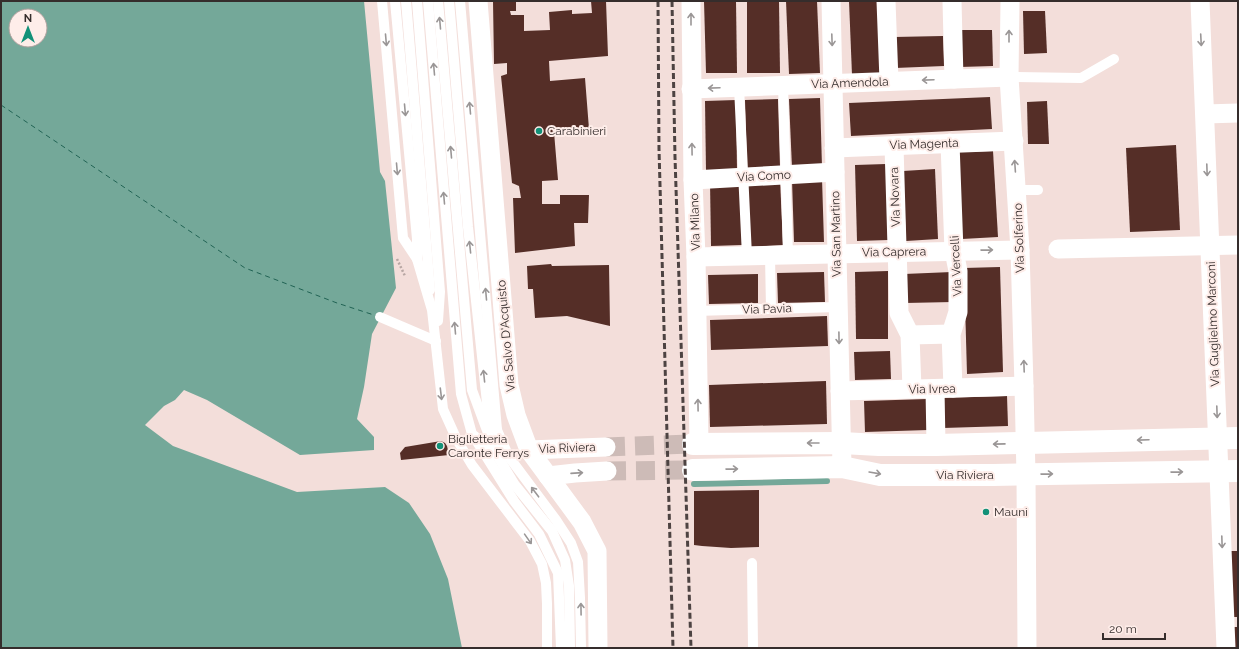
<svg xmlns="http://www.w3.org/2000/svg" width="1239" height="649" viewBox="0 0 1239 649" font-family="Raleway,sans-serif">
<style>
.water{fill:#74a899;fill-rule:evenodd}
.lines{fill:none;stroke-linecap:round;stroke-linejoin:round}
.stream{stroke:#74a899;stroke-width:6}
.ferry{stroke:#216354;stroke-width:1;stroke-dasharray:5 4;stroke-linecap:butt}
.building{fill:#552e27}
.street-tunnel{stroke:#cdbbb7;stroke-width:19;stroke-dasharray:19 10;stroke-linecap:butt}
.path{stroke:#b7a6a3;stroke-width:2.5;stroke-dasharray:2 2;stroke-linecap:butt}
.lane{stroke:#fff;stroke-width:10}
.street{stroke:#fff;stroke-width:19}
.secondary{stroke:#fff;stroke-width:22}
.rail{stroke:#4d4342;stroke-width:3;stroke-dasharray:6 3;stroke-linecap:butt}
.oneway{stroke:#9a9696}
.poi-dot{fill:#129178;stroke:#feede9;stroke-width:1.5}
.labels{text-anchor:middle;stroke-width:4;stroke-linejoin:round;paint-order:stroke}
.street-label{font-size:12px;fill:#352d2c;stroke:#feede9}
.poi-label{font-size:12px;fill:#352d2c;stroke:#feede9;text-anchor:start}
</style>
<rect width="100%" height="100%" fill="#f3deda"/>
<path class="water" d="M1,1H364L380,172L385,181L396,288L372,334L364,387L357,419L374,437V450L300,455L207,400L184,390L175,400L164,406L145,425L173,446L297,492L385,487L409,503L430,534L448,579L462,648H1ZM16,16H40V40H16Z"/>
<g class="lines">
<polyline class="stream" points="694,484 827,481"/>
<polyline class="ferry" points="1,105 245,268 337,303 377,316"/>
</g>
<g class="building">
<polygon points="493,1 516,1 516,11 510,11 511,15 524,15 524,31 550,30 549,12 572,10 572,14 592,13 591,1 606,1 608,56 549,61 550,81 585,78 589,129 554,132 558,180 542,181 542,204 560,204 560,195 589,195 588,223 574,223 575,246 515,253 513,198 521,198 519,186 512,183 501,76 507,74 507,63 494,64"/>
<polygon points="704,1 736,1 737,73 706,73"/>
<polygon points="747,1 779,1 780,73 747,73"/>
<polygon points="786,1 817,1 820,73 789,74"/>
<polygon points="849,1 883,1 885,74 852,75"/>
<polygon points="1023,11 1045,11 1047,53 1024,54"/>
<polygon points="959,30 992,30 993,66 960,67"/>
<polygon points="943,36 944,66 895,68 894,37"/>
<polygon points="990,97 992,129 851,136 849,103"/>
<polygon points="820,98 822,167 792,168 789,99"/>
<polygon points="778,99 780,167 747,168 745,100"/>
<polygon points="736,100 737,170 706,171 705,101"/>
<polygon points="1047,101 1049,144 1028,144 1027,102"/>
<polygon points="1176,145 1180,230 1130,232 1126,148"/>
<polygon points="993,151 998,237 962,239 958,152"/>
<polygon points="886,164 888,240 857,241 855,165"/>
<polygon points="935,169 938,239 906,241 903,171"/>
<polygon points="780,179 783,245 750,247 747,181"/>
<polygon points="822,179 824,242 794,242 792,180"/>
<polygon points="741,181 742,245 711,246 710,182"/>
<polygon points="551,264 552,266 609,265 610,326 567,316 535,318 533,289 528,289 527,266"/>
<polygon points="1000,267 1003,372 967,374 964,268"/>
<polygon points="888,271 888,339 856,339 855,272"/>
<polygon points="824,272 825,302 778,303 777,273"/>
<polygon points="952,272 953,302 905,303 904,274"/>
<polygon points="758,274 758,303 709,304 708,275"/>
<polygon points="827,316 828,346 711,350 710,320"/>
<polygon points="890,351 891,379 855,380 854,352"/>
<polygon points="826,381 827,424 710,427 709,385"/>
<polygon points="1007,396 1008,426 943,428 942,398"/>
<polygon points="927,399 928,430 865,432 864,401"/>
<polygon points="441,441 445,443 447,446 449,455 401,460 400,453 405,447"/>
<polygon points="759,490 759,547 731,548 702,546 694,545 694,491"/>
<polygon points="1230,551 1238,551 1238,617 1232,617"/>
<polygon points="1232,627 1238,627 1238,648 1234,648"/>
</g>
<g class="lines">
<g class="street-tunnel">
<polyline points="606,447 693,444"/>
<polyline points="607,471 693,470"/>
</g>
<polyline class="path" points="397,259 405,276"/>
<g class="lane">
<polyline points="382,1 403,238 417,259"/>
<polyline points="395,1 417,239 417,259 432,310 443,409 457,440 472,465 530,541 542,564 546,583 547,604 547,648"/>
<polyline points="406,1 430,290"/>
<polyline points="417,1 440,292 438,321"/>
<polyline points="428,1 461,394 472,434 495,452"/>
<polyline points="438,1 472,390 495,452"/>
<polyline points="449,1 468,227 489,421 497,430 509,457 556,520 571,543 578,562 580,598 581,648"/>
<polyline points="460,1 497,430"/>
<polyline points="1009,77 1081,78 1114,59"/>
<polyline points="783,85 788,255"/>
<polyline points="739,87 747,256"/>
<polyline points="1017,190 1038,190"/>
<polyline points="770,256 771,309"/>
<polyline points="696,311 838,307"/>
<polyline points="380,317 436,341"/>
<polyline points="476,440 514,501 539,534 558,573 561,648"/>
<polyline points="494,446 495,452 515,485 552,531 565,560 569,586 570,648"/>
<polyline points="752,563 753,648"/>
</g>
<g class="street">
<polyline points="478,1 509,385 516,415 529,450 582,522 597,551 598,648"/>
<polyline points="691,1 693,180 696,257 699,444"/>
<polyline points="831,1 842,467"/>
<polyline points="886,1 889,81"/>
<polyline points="952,1 954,79"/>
<polyline points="1010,1 1009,77 1020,250 1024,386 1026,475 1027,648"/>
<polyline points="1200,1 1226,648"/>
<polyline points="691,89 1009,77"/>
<polyline points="1205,114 1238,113"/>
<polyline points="950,143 954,251 958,271 958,312 951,334 953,388"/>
<polyline points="894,146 899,313 910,335 912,389"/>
<polyline points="834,148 1014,141"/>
<polyline points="693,180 835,172"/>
<polyline points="1058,249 1238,245"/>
<polyline points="696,257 1020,250"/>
<polyline points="910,335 951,334"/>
<polyline points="935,389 936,445"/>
<polyline points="840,391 1024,386"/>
<polyline points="529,450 606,447"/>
<polyline points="548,476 575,473 607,471"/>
</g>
<g class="secondary">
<polyline points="693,444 842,443 879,445 936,445 1238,438"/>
<polyline points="693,470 842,467 880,475 993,475 1238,471"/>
</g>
<g class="rail">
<polyline points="658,1 659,149 673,648"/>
<polyline points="672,1 675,157 691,648"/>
</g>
</g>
<defs><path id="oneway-shaft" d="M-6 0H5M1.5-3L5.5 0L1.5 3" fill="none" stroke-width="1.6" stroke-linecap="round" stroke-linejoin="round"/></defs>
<g class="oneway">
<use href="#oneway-shaft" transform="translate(691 19) rotate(-90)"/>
<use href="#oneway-shaft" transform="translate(440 23) rotate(-95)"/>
<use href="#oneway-shaft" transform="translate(1009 36) rotate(-90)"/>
<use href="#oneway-shaft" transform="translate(386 40) rotate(85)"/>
<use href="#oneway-shaft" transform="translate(832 40) rotate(88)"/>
<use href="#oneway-shaft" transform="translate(1201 40) rotate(87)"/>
<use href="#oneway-shaft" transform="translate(434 69) rotate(-95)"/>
<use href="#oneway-shaft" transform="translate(928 80) rotate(178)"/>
<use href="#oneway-shaft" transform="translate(714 88) rotate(178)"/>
<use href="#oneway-shaft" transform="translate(470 108) rotate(-95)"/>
<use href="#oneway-shaft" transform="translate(405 110) rotate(85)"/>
<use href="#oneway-shaft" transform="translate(692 149) rotate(-91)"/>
<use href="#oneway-shaft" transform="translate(451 152) rotate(-95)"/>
<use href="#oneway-shaft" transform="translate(1015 166) rotate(-94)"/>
<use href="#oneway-shaft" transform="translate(397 169) rotate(85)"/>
<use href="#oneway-shaft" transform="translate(1207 170) rotate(88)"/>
<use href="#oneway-shaft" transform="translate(444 198) rotate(-95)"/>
<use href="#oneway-shaft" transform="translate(470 247) rotate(-96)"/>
<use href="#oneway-shaft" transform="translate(987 250) rotate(-1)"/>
<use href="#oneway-shaft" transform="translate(486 294) rotate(-95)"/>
<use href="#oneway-shaft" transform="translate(455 328) rotate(-95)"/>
<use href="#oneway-shaft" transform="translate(839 338) rotate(89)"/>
<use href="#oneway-shaft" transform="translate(1024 366) rotate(-92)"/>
<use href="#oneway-shaft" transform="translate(484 376) rotate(-96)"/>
<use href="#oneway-shaft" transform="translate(441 394) rotate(83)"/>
<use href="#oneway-shaft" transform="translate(698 405) rotate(-91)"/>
<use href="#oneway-shaft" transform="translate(1217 412) rotate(88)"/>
<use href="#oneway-shaft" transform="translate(1143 440) rotate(178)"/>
<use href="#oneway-shaft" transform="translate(813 443) rotate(180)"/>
<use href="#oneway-shaft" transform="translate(999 444) rotate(179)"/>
<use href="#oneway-shaft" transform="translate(732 469) rotate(-1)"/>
<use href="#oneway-shaft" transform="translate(1177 472) rotate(-1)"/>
<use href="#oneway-shaft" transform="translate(577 473) rotate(-4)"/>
<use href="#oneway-shaft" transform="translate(875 473) rotate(10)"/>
<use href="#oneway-shaft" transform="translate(1047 474) rotate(-1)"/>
<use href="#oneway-shaft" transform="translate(535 492) rotate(-127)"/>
<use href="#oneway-shaft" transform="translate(528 539) rotate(55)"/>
<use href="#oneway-shaft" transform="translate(1222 542) rotate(88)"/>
<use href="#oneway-shaft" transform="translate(581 609) rotate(-91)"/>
</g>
<g class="poi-dot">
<circle cx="539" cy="131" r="4"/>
<circle cx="440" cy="446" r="4"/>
<circle cx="986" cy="512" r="4"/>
</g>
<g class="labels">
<g class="street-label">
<text transform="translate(850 83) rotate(-2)" y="4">Via Amendola</text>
<text transform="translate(924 144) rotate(-2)" y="4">Via Magenta</text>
<text transform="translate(764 176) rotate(-3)" y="4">Via Como</text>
<text transform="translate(895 197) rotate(-92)" y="4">Via Novara</text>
<text transform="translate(695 222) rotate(-92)" y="4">Via Milano</text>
<text transform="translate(836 234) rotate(-91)" y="4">Via San Martino</text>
<text transform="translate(1019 238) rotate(-92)" y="4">Via Solferino</text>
<text transform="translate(894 252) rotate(-1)" y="4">Via Caprera</text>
<text transform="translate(956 266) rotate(-93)" y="4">Via Vercelli</text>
<text transform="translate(767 309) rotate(-2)" y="4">Via Pavia</text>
<text transform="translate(1213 324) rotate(-92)" y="4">Via Guglielmo Marconi</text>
<text transform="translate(506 336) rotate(-95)" y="4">Via Salvo D'Acquisto</text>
<text transform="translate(932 389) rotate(-1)" y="4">Via Ivrea</text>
<text transform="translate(567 448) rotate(-2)" y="4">Via Riviera</text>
<text x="965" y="479">Via Riviera</text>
</g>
<g class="poi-label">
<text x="547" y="135">Carabinieri</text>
<text x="448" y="443">Biglietteria<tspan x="448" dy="14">Caronte Ferrys</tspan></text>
<text x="994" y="516">Maunì</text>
</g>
</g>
<rect width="1239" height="649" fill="none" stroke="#352d2c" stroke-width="4"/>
<g transform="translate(28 28)"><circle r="19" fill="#feede9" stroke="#aea09d"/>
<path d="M0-3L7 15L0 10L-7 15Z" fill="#129178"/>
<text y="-6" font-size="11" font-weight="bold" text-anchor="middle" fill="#352d2c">N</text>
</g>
<path d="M1103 633v6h62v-6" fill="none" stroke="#352d2c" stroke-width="2"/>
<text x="1109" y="633" font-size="12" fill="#352d2c" stroke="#feede9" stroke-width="3" paint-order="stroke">20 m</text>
</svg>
